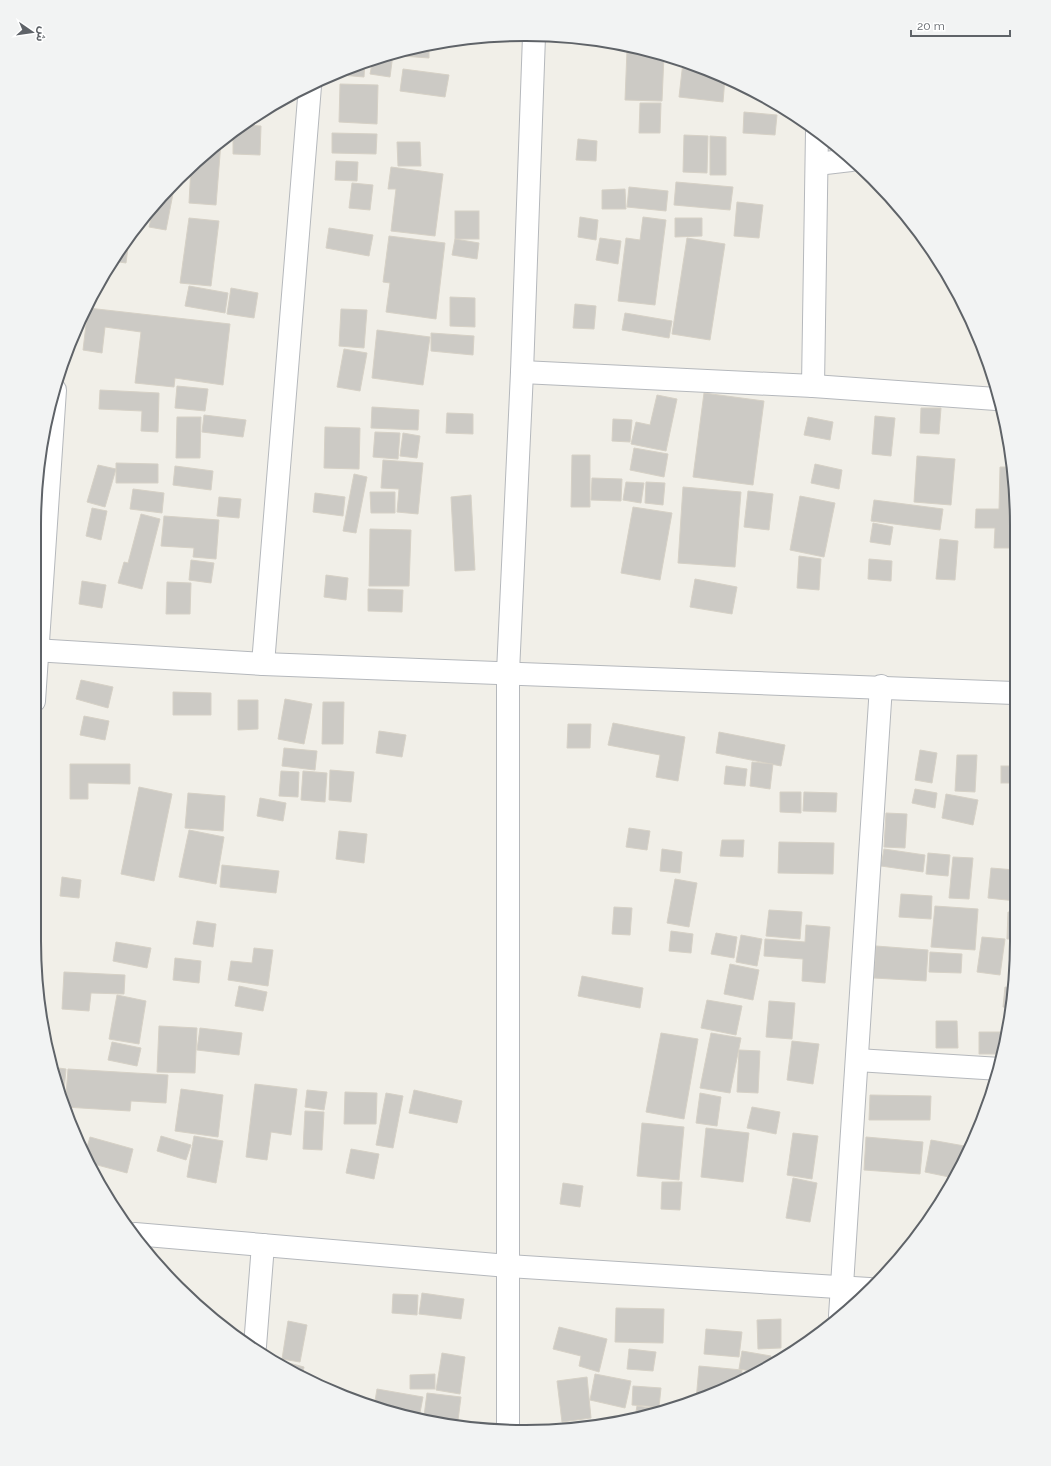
<svg xmlns="http://www.w3.org/2000/svg" width="1051" height="1466" viewBox="0 0 1051 1466" font-family="Raleway,'Noto Sans Arabic',sans-serif">
<style>
.building{fill:#cccac5;stroke:#d6d1c6}
.lines{fill:none;stroke-linecap:round;stroke-linejoin:round}
.minor-casing{stroke:#b5b8bc;stroke-width:24}
.tertiary-casing{stroke:#b5b8bc;stroke-width:24}
.minor{stroke:#fff;stroke-width:22}
.tertiary{stroke:#fff;stroke-width:22}
.rim{fill:none;stroke:#5f6368;stroke-width:2}
</style>
<rect width="100%" height="100%" fill="#f1efe8"/>
<g class="building">
<polygon points="429,46 429,58 402,56 402,52"/>
<polygon points="627,50 654,51 664,55 662,101 625,100"/>
<polygon points="393,54 390,77 370,74 373,59"/>
<polygon points="365,61 364,77 341,75 341,72"/>
<polygon points="683,62 725,78 723,102 679,97"/>
<polygon points="403,69 449,75 445,97 400,91"/>
<polygon points="340,84 378,85 377,124 339,122"/>
<polygon points="640,103 661,103 660,133 639,133"/>
<polygon points="744,112 777,115 775,135 743,133"/>
<polygon points="245,125 261,126 260,155 233,154 233,133"/>
<polygon points="332,133 377,134 376,154 332,153"/>
<polygon points="684,135 708,136 707,173 683,172"/>
<polygon points="710,136 726,137 726,175 710,175"/>
<polygon points="578,139 597,141 596,161 576,160"/>
<polygon points="221,142 216,205 189,203 191,166 202,156"/>
<polygon points="397,142 420,142 421,166 398,166"/>
<polygon points="336,161 358,162 357,181 335,180"/>
<polygon points="391,167 443,174 435,236 391,231 396,189 388,189"/>
<polygon points="676,182 733,187 730,210 674,205"/>
<polygon points="175,183 166,230 149,227 154,205"/>
<polygon points="352,183 373,185 370,210 349,208"/>
<polygon points="629,187 668,191 666,211 627,207"/>
<polygon points="625,189 626,209 602,209 602,190"/>
<polygon points="737,202 763,205 759,238 734,236"/>
<rect x="455" y="211" width="24" height="28"/>
<polygon points="580,217 598,220 596,240 578,237"/>
<polygon points="643,217 666,220 655,305 618,301 626,238 640,240"/>
<polygon points="189,218 219,221 211,286 180,283"/>
<polygon points="675,218 702,218 702,236 675,237"/>
<polygon points="329,228 373,235 369,256 326,248"/>
<polygon points="389,236 445,243 436,319 386,312 390,283 383,282"/>
<polygon points="600,238 621,241 618,264 596,260"/>
<polygon points="687,238 725,244 710,340 672,334"/>
<polygon points="129,239 126,263 113,261"/>
<polygon points="455,239 479,243 477,259 452,255"/>
<polygon points="189,286 228,293 225,313 185,306"/>
<polygon points="231,288 258,293 254,318 227,314"/>
<polygon points="450,297 475,298 475,327 450,326"/>
<polygon points="575,304 596,306 594,329 573,328"/>
<polygon points="88,308 230,324 223,385 175,378 174,387 135,383 141,332 105,327 102,353 83,350"/>
<polygon points="341,309 367,310 364,348 339,346"/>
<polygon points="625,313 672,321 669,338 622,330"/>
<polygon points="377,330 430,337 423,385 372,378"/>
<polygon points="431,333 474,336 473,355 431,351"/>
<polygon points="344,349 367,353 360,391 337,387"/>
<polygon points="177,386 208,389 205,411 175,408"/>
<polygon points="100,390 159,393 158,432 141,431 142,411 99,409"/>
<polygon points="704,393 764,401 753,485 693,477"/>
<polygon points="657,395 677,399 666,451 631,444 636,422 650,425"/>
<polygon points="372,407 419,410 418,430 371,428"/>
<polygon points="921,408 941,408 939,434 920,433"/>
<polygon points="447,413 473,414 473,434 446,433"/>
<polygon points="204,415 246,420 243,437 202,432"/>
<polygon points="875,416 895,418 891,456 872,454"/>
<polygon points="177,417 201,417 200,458 176,458"/>
<polygon points="808,417 833,422 830,440 804,435"/>
<polygon points="613,419 632,420 630,442 612,441"/>
<polygon points="325,427 360,428 359,469 324,468"/>
<polygon points="375,432 400,433 398,459 373,457"/>
<polygon points="403,433 420,436 417,458 400,456"/>
<polygon points="634,448 668,454 664,477 630,470"/>
<polygon points="572,455 590,455 590,507 571,507"/>
<polygon points="917,456 955,459 951,505 914,502"/>
<polygon points="383,460 423,463 418,514 397,512 399,489 381,488"/>
<polygon points="116,463 158,464 158,483 116,483"/>
<polygon points="815,464 842,470 839,489 811,483"/>
<polygon points="98,465 116,469 105,507 87,502"/>
<polygon points="175,466 213,471 211,490 173,485"/>
<polygon points="1000,467 1013,467 1013,548 994,548 995,528 975,528 976,509 999,509"/>
<polygon points="354,474 367,477 356,533 343,531"/>
<polygon points="592,478 622,479 621,501 591,500"/>
<polygon points="626,482 644,483 641,503 623,500"/>
<polygon points="646,482 665,483 663,505 645,503"/>
<polygon points="683,487 741,492 735,567 678,563"/>
<polygon points="133,489 164,493 162,513 130,509"/>
<polygon points="748,491 773,494 769,530 744,527"/>
<polygon points="370,492 395,492 395,513 371,513"/>
<polygon points="315,493 345,497 343,516 313,512"/>
<polygon points="471,495 475,570 455,571 451,497"/>
<polygon points="800,496 835,503 824,557 790,550"/>
<polygon points="219,497 241,499 239,518 217,516"/>
<polygon points="874,500 943,509 940,530 871,521"/>
<polygon points="633,507 672,513 660,580 621,573"/>
<polygon points="92,508 107,511 101,540 86,536"/>
<polygon points="141,514 160,519 142,589 118,583 124,562 128,563"/>
<polygon points="164,516 219,520 216,559 193,557 194,548 161,546"/>
<polygon points="873,523 893,527 890,545 870,542"/>
<polygon points="370,529 411,530 409,586 369,586"/>
<polygon points="940,539 958,541 955,580 936,579"/>
<polygon points="799,556 821,559 819,590 797,588"/>
<polygon points="869,559 892,561 891,581 868,579"/>
<polygon points="191,560 214,563 211,583 189,580"/>
<polygon points="326,575 348,578 346,600 324,597"/>
<polygon points="695,579 737,587 732,614 690,607"/>
<polygon points="82,581 106,585 102,608 79,604"/>
<polygon points="167,582 191,583 190,614 166,614"/>
<polygon points="368,589 403,590 402,612 368,611"/>
<polygon points="81,680 113,687 108,708 76,699"/>
<polygon points="173,692 211,693 211,715 173,715"/>
<polygon points="285,699 312,704 304,744 278,739"/>
<polygon points="238,700 258,700 258,729 238,730"/>
<polygon points="323,702 344,702 343,744 322,744"/>
<polygon points="84,716 109,721 105,740 80,735"/>
<polygon points="613,723 685,737 678,781 656,777 660,755 608,745"/>
<polygon points="568,724 591,724 590,748 567,748"/>
<polygon points="379,731 406,735 402,757 376,753"/>
<polygon points="719,732 785,745 781,766 716,753"/>
<polygon points="284,748 317,751 315,770 282,766"/>
<polygon points="920,750 937,753 932,783 915,780"/>
<polygon points="957,755 977,755 975,792 955,791"/>
<polygon points="752,762 773,764 770,789 750,786"/>
<polygon points="70,764 130,764 130,784 88,783 88,799 70,799"/>
<polygon points="726,766 747,769 745,786 724,784"/>
<rect x="1001" y="766" width="14" height="17"/>
<polygon points="330,770 354,772 351,802 329,800"/>
<polygon points="281,771 299,772 298,797 279,796"/>
<polygon points="303,771 327,773 325,802 301,800"/>
<polygon points="139,787 172,794 154,881 121,874"/>
<polygon points="915,789 937,793 935,808 912,803"/>
<polygon points="780,792 801,792 801,813 780,812"/>
<polygon points="804,792 837,793 836,812 803,811"/>
<polygon points="188,793 225,796 223,831 185,828"/>
<polygon points="946,794 978,800 973,825 942,818"/>
<polygon points="260,798 286,803 283,821 257,816"/>
<polygon points="886,813 907,814 905,848 884,847"/>
<polygon points="629,828 650,831 647,850 626,847"/>
<polygon points="189,830 224,837 216,884 179,877"/>
<polygon points="339,831 367,834 364,863 336,859"/>
<polygon points="722,840 744,840 743,857 720,856"/>
<polygon points="779,842 834,843 833,874 778,873"/>
<polygon points="662,849 682,852 680,873 660,871"/>
<polygon points="884,849 925,855 923,872 881,866"/>
<polygon points="928,853 950,855 948,876 926,874"/>
<polygon points="953,857 973,858 969,899 949,898"/>
<polygon points="222,865 279,871 276,893 220,887"/>
<polygon points="991,868 1015,870 1016,901 988,898"/>
<polygon points="62,877 81,880 79,898 60,896"/>
<polygon points="675,879 697,883 689,927 667,923"/>
<polygon points="901,894 932,896 931,919 899,917"/>
<polygon points="935,906 978,909 975,950 931,947"/>
<polygon points="614,907 632,908 630,935 612,934"/>
<polygon points="769,910 802,912 800,939 766,936"/>
<polygon points="1008,912 1016,912 1016,939 1007,939"/>
<polygon points="197,921 216,924 213,947 193,944"/>
<polygon points="806,925 830,927 825,983 802,981 803,959 764,956 765,939 805,942"/>
<polygon points="671,931 693,934 691,953 669,951"/>
<polygon points="716,933 737,937 734,958 711,954"/>
<polygon points="741,935 762,939 757,966 736,962"/>
<polygon points="982,937 1005,939 1000,975 977,972"/>
<polygon points="116,942 151,948 147,968 113,961"/>
<polygon points="876,946 928,950 926,981 874,978"/>
<polygon points="254,948 273,950 268,986 228,980 231,961 252,963"/>
<polygon points="930,952 962,954 961,973 929,972"/>
<polygon points="175,958 201,961 199,983 173,980"/>
<polygon points="730,964 759,970 753,1000 724,994"/>
<polygon points="64,972 125,975 124,994 91,993 89,1011 62,1009"/>
<polygon points="582,976 643,988 640,1008 578,996"/>
<polygon points="239,986 267,992 263,1011 235,1006"/>
<polygon points="1005,987 1013,988 1010,1008 1003,1007"/>
<polygon points="117,995 146,1001 139,1044 109,1039"/>
<polygon points="707,1000 742,1006 736,1035 701,1028"/>
<polygon points="769,1001 795,1003 792,1039 766,1037"/>
<polygon points="936,1021 957,1021 958,1048 936,1048"/>
<polygon points="159,1026 197,1028 195,1073 157,1072"/>
<polygon points="200,1028 242,1033 239,1055 197,1050"/>
<polygon points="979,1032 1006,1032 1003,1054 979,1054"/>
<polygon points="661,1033 698,1039 684,1119 646,1112"/>
<polygon points="711,1033 741,1038 730,1093 700,1088"/>
<polygon points="792,1041 819,1044 813,1084 787,1080"/>
<polygon points="112,1042 141,1048 137,1066 108,1060"/>
<polygon points="739,1050 760,1051 758,1093 737,1092"/>
<polygon points="51,1067 66,1069 64,1091 58,1090"/>
<polygon points="68,1069 168,1075 166,1103 131,1101 130,1111 65,1107"/>
<polygon points="255,1084 297,1089 291,1135 271,1132 267,1160 246,1157"/>
<polygon points="181,1089 223,1095 218,1137 175,1131"/>
<polygon points="307,1090 327,1092 324,1110 305,1107"/>
<polygon points="414,1090 462,1101 457,1123 409,1113"/>
<polygon points="345,1092 377,1093 376,1124 344,1124"/>
<polygon points="386,1093 403,1096 393,1148 376,1145"/>
<polygon points="700,1093 721,1097 717,1126 696,1123"/>
<polygon points="870,1095 931,1096 930,1120 869,1120"/>
<polygon points="752,1107 780,1112 776,1134 747,1128"/>
<polygon points="305,1111 324,1112 322,1150 303,1149"/>
<polygon points="642,1123 684,1127 679,1180 637,1176"/>
<polygon points="706,1128 749,1133 743,1182 701,1177"/>
<polygon points="793,1133 818,1136 812,1179 787,1175"/>
<polygon points="161,1136 191,1145 186,1160 157,1151"/>
<polygon points="194,1136 223,1141 216,1183 187,1177"/>
<polygon points="90,1137 133,1149 127,1173 90,1163 85,1154"/>
<polygon points="866,1137 923,1142 920,1174 864,1170"/>
<polygon points="931,1140 970,1147 966,1158 954,1178 925,1172"/>
<polygon points="351,1149 379,1154 374,1179 346,1173"/>
<polygon points="793,1178 817,1183 810,1222 786,1218"/>
<polygon points="662,1182 682,1182 680,1210 661,1209"/>
<polygon points="563,1183 583,1186 580,1207 560,1204"/>
<polygon points="422,1293 464,1299 461,1319 419,1314"/>
<polygon points="393,1294 418,1295 417,1315 392,1313"/>
<polygon points="616,1308 664,1309 663,1343 615,1342"/>
<polygon points="781,1319 781,1348 758,1349 757,1320"/>
<polygon points="288,1321 307,1325 300,1362 282,1359"/>
<polygon points="559,1327 607,1339 599,1372 579,1366 581,1356 553,1349"/>
<polygon points="706,1329 742,1332 739,1357 704,1354"/>
<polygon points="629,1349 656,1352 653,1371 627,1369"/>
<polygon points="742,1351 771,1356 770,1363 757,1372 739,1369"/>
<polygon points="442,1353 465,1357 460,1394 436,1390"/>
<polygon points="285,1362 304,1367 302,1377 284,1365"/>
<polygon points="699,1366 742,1370 741,1382 696,1401"/>
<polygon points="435,1374 435,1389 410,1389 410,1375"/>
<polygon points="595,1374 631,1381 625,1408 590,1400"/>
<polygon points="587,1377 591,1418 562,1422 557,1381"/>
<polygon points="633,1386 661,1388 659,1407 632,1405"/>
<polygon points="377,1389 423,1397 419,1418 374,1407"/>
<polygon points="427,1393 461,1397 458,1420 424,1416"/>
<polygon points="637,1406 665,1410 635,1417"/>
</g>
<g class="lines">
<g class="minor-casing">
<g id="minor">
<polyline points="817,164 851,160"/>
<polyline points="522,372 813,386 817,131"/>
<polyline points="813,386 996,399"/>
<polyline points="34,650 263,664 1014,693"/>
<polyline points="263,664 310,86"/>
<polyline points="34,701 55,390"/>
<polyline points="857,1060 1000,1069"/>
<polyline points="135,1234 508,1266 869,1289"/>
<polyline points="840,1316 881,686"/>
<polyline points="255,1346 263,1245"/>
</g>
</g>
<g class="tertiary-casing">
<polyline id="tertiary" points="508,1428 508,672 522,372 534,36"/>
</g>
<use href="#minor" class="minor"/>
<use href="#tertiary" class="tertiary"/>
</g>
<path d="M0 0H1051V1466H0ZM525 41H526A484 484 0 0 1 1010 525V941A484 484 0 0 1 526 1425H525A484 484 0 0 1 41 941V525A484 484 0 0 1 525 41Z" fill="#f2f3f3" fill-rule="evenodd"/>
<path class="rim" d="M525 41H526A484 484 0 0 1 1010 525V941A484 484 0 0 1 526 1425H525A484 484 0 0 1 41 941V525A484 484 0 0 1 525 41Z"/>
<g transform="translate(32 32) rotate(103)" stroke="#ffffff" stroke-width="3" paint-order="stroke">
<path d="M0-3L7 15L0 10L-7 15Z" fill="#5f6368"/>
<text y="-6" font-size="11" font-weight="bold" text-anchor="middle" fill="#5f6368">ش</text>
</g>
<path d="M911 30v6h99v-6" fill="none" stroke="#5f6368" stroke-width="2"/>
<text x="917" y="30" font-size="12" fill="#5f6368" stroke="#ffffff" stroke-width="3" paint-order="stroke">20 m</text>
</svg>
